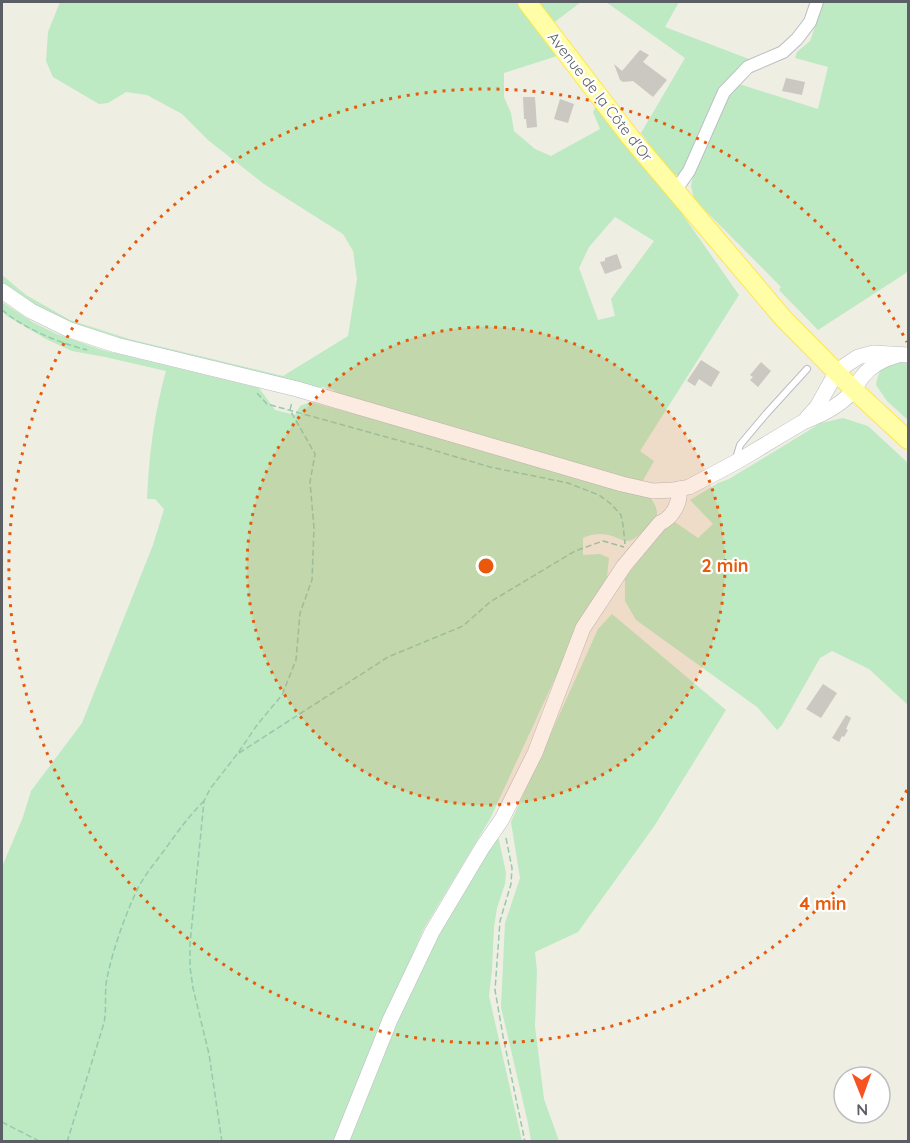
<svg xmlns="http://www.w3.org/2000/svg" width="910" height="1143" viewBox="0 0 910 1143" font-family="Quicksand,sans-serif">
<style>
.green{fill:#bde9c3;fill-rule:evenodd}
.building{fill:#cac8c0}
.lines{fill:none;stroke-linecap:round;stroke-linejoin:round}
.service-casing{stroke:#babcc3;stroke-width:8}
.minor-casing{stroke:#babcc3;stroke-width:14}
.tertiary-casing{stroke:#babcc3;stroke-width:16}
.primary-casing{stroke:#fde74e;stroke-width:20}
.path{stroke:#95caac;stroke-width:1.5;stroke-dasharray:6 3;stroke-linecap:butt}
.service{stroke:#fff;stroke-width:6}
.minor{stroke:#fff;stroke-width:12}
.tertiary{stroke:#fff;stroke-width:15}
.primary{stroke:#fffea7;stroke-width:18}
.ring{fill:none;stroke:#e8590c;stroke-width:3;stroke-dasharray:3 6}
.labels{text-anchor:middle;stroke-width:4.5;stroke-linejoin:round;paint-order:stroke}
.street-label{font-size:15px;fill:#5b5e65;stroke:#fff}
.centre{fill:#e8590c;stroke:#fff;stroke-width:3}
.ring-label{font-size:18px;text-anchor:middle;font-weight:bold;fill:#e8590c;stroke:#fff;stroke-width:4.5;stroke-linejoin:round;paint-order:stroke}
</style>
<rect width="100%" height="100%" fill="#efeee3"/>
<g class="green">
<path d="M60,2H518L560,55L504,73V97L511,113L514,131L535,149L551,156L600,129L593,112L597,105L678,208L739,295L640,451L654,461L641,484L336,398L334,390L323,387L305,388L107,340L2,289V275L26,295L70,320L129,339L283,376L348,336L357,279L353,251L343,234L264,184L208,140L182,114L147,95L126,92L108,103L99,104L53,77L46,61L48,32ZM615,217L654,241L611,299L615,316L598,320L579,268L589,247Z"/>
<polygon points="535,2 581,2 552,24"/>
<polygon points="606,2 679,2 665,27 749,59 730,81 682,174 673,176 641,133 685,58"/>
<polygon points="824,2 908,2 908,268 906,273 818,330 779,290 781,287 694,199 691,186 694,171 721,106 736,83 818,109 828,67 795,58 797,52 810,41"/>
<path d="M2,302L34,323L57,334L102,350L259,388L275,410L295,415L300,406L310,402L437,436L649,496C664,514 656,523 640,534C637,537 633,540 628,541C623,541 620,539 615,537C605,533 593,533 583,538V555L600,554L609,558L607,577L557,674L490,819L423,930L333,1141H2V867L23,817L31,791L82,723L153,545L164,509L155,499H147C149,456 154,413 166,371L105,357L72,351L46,339L7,316L2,311Z"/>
<path d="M901,361H908V420L887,401L876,385C879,367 884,365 901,361Z"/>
<polygon points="843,418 868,426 908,463 908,705 869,669 832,651 820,658 782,725 777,730 757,707 636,620 625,601 625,578 672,520 698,538 713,524 690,500 718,483 729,479 821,423"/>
<polygon points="612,614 726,710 655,825 578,932 535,952 537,971 535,1026 544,1099 559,1141 531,1141 528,1123 501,1007 505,923 520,878 511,822 598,629"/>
<polygon points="496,835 499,840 506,873 505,884 497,908 494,927 492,970 489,996 522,1141 348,1142 411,986 444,920"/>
</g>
<g class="building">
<polygon points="640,50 649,55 643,62 667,80 653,97 633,81 623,82 620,80 614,64 622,71"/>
<polygon points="786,78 805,82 802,95 782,91"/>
<polygon points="523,97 535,97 537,127 527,128 526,119 524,119"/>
<polygon points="560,99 574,104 568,123 554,119"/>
<polygon points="617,254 622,268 605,274 600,262 605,261 605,258"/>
<polygon points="701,360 720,372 711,387 699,379 695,386 687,381"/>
<polygon points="761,362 771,371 758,387 750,380 753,377 750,375"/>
<polygon points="823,684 837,693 821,718 806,709"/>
<polygon points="846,715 851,718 846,729 848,730 844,737 842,736 839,742 832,738"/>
</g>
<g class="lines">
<g class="service-casing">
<polyline id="service" points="738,459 737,455 740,445 766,414 807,369"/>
</g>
<g class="minor-casing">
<polyline id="minor" points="675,191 689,171 724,92 748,67 783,52 797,39 810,22 817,2"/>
</g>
<g class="tertiary-casing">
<g id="tertiary">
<path d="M2,291L31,311L70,330L116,345L297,389L622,484L653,491L673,490L689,487L738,461L803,422C819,416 839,406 851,393C856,388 858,382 862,377C871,365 883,359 898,355"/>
<polyline points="807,418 817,407 831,382 837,373 843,367 858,357 873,353 908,355"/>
<path d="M341,1142L390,1020L432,932L482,848L502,819L535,753L583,628L624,566L660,523C672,518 681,503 679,489"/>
</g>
</g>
<g class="primary-casing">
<polyline id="primary" points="527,2 631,138 783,318 854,390 908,440"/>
</g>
<g class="path">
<path d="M2,310C25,329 57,342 87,350"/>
<polyline points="257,393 267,404 426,448 490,467 568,483 599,495 611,504 621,515 623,525 625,544"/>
<polyline points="239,753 388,657 463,626 490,602 575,551 603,541 624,547"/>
<polyline points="506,838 512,868 511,884 500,921 495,990 503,1036 525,1142"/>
<polyline points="2,1122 41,1142"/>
<path d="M67,1142L104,1023C107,1008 104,993 107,978C113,949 126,912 139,886C147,872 157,860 166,848C178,831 189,816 204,801"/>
<polyline points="222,1142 209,1054 193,988 190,967 190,944 204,801 210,789 238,753 257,725 282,695 296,660 300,613 312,580 314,528 310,482 315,454 290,410 292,402"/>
</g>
<use href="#service" class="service"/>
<use href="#minor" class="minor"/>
<use href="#tertiary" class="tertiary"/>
<use href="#primary" class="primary"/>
</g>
<circle cx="486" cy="566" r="239" fill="#e8590c" fill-opacity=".12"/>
<g class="ring">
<circle cx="486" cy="566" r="239"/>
<path d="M907 790A477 477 0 1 1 907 342"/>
</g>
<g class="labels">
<g class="street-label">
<text transform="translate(600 97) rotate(52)" y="5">Avenue de la Côte d'Or</text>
</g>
</g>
<circle cx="486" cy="566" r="9" class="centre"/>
<g class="ring-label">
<text x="725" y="572">2 min</text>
<text x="823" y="910">4 min</text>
</g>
<rect width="910" height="1143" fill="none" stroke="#5b5e65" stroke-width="6"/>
<g transform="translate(862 1095) rotate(179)"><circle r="28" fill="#ffffff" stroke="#bdbfc1" stroke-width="1.5"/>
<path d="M0-4.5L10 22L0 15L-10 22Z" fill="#f75220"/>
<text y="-9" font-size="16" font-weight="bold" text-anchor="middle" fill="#5b5e65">N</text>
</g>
</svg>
